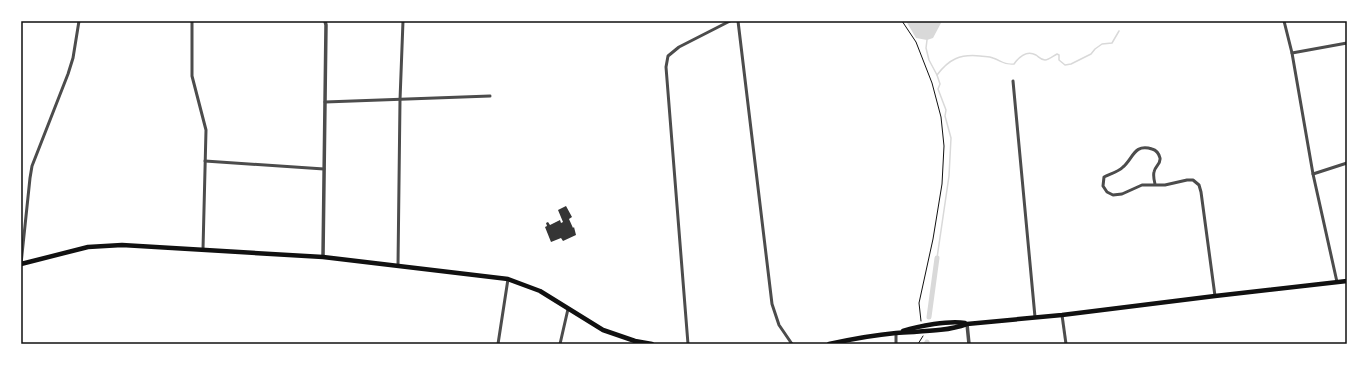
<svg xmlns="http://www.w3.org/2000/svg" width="1368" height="365" viewBox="0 0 1368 365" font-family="'Fira Sans',sans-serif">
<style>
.water{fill:#d9d9d9}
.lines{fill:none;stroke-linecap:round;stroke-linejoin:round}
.stream{stroke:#d9d9d9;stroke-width:1.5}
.canal{stroke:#d9d9d9;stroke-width:5}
.building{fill:#353535}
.path{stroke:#111;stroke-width:1}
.minor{stroke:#4c4c4c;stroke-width:3}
.tertiary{stroke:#4c4c4c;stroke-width:3.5}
.primary{stroke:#111;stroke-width:4.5}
.neatline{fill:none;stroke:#111;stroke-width:1.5}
</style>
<rect width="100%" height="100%" fill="#fff"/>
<polygon class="water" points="906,21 939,21 941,23 933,38 927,40 916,38"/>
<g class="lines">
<g class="stream">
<polyline points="927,40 926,48 929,60 937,75 940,84 938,89 946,110 945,116 951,138 949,176 937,258"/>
<path d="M937,75C949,59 960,54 980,56C984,57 989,56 993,58C1002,61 1003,65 1014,64C1019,57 1027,50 1036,55C1039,57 1041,60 1045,60C1049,60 1053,56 1057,54L1059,55V60L1065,65L1071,64L1091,54L1095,49L1102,44L1112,43L1119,31"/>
</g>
<g class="canal">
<polyline points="929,317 937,258"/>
<polyline points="926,344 927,342"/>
</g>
</g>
<polygon class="building" points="566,206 572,217 569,219 573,228 574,227 576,235 563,241 561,238 551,242 545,227 547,226 546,223 548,222 550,225 560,220 561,223 563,222 558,210"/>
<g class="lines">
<g class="path">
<polyline points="902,21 916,42 932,83 941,117 944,146 942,184 933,239 919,303 921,321"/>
<polyline points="918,344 923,336"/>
</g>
<g class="minor">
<polyline points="192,21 192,76 206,130 203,249"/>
<polyline points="738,21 772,304 779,325 792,344"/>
<polyline points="1284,21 1292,53 1313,174 1337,282"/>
<polyline points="1292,53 1347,43"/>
<polyline points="1013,81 1035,317"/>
<polyline points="325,102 490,96"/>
<polyline points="205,161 324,169"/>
<polyline points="1313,174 1347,163"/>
<path d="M1155,184C1154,180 1153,176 1154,172C1155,166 1161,164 1160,158C1159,154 1156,150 1152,149C1134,143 1133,159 1123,167C1118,172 1110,174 1104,177L1103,186L1107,192L1113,195L1122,194L1142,185H1165L1187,180H1193L1199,185L1201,192L1215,296"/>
<polyline points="21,264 30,178 32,166 68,74 73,58 79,21"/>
<polyline points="398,266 400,100 403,21"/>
<polyline points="1062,315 1066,344"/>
<polyline points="896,333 896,344"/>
<polyline points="498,344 508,279"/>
<polyline points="560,344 568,309"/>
<polyline points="688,344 666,67 668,56 679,47 730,21"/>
</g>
<g class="tertiary">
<polyline points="323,257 326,25 325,21"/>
<polyline points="967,324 969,344"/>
</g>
<g class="primary">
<polyline points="21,264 88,247 122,245 323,257 508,279 540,291 603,330 635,341 652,344"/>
<path d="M903,331C918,326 950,320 965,323"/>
<path d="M829,344C852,339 874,335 896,333C920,331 944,332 967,324L1062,315L1215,296L1347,281"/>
</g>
</g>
<rect width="1368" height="365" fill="none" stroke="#ffffff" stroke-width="44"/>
<rect x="22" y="22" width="1324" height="321" class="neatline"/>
</svg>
